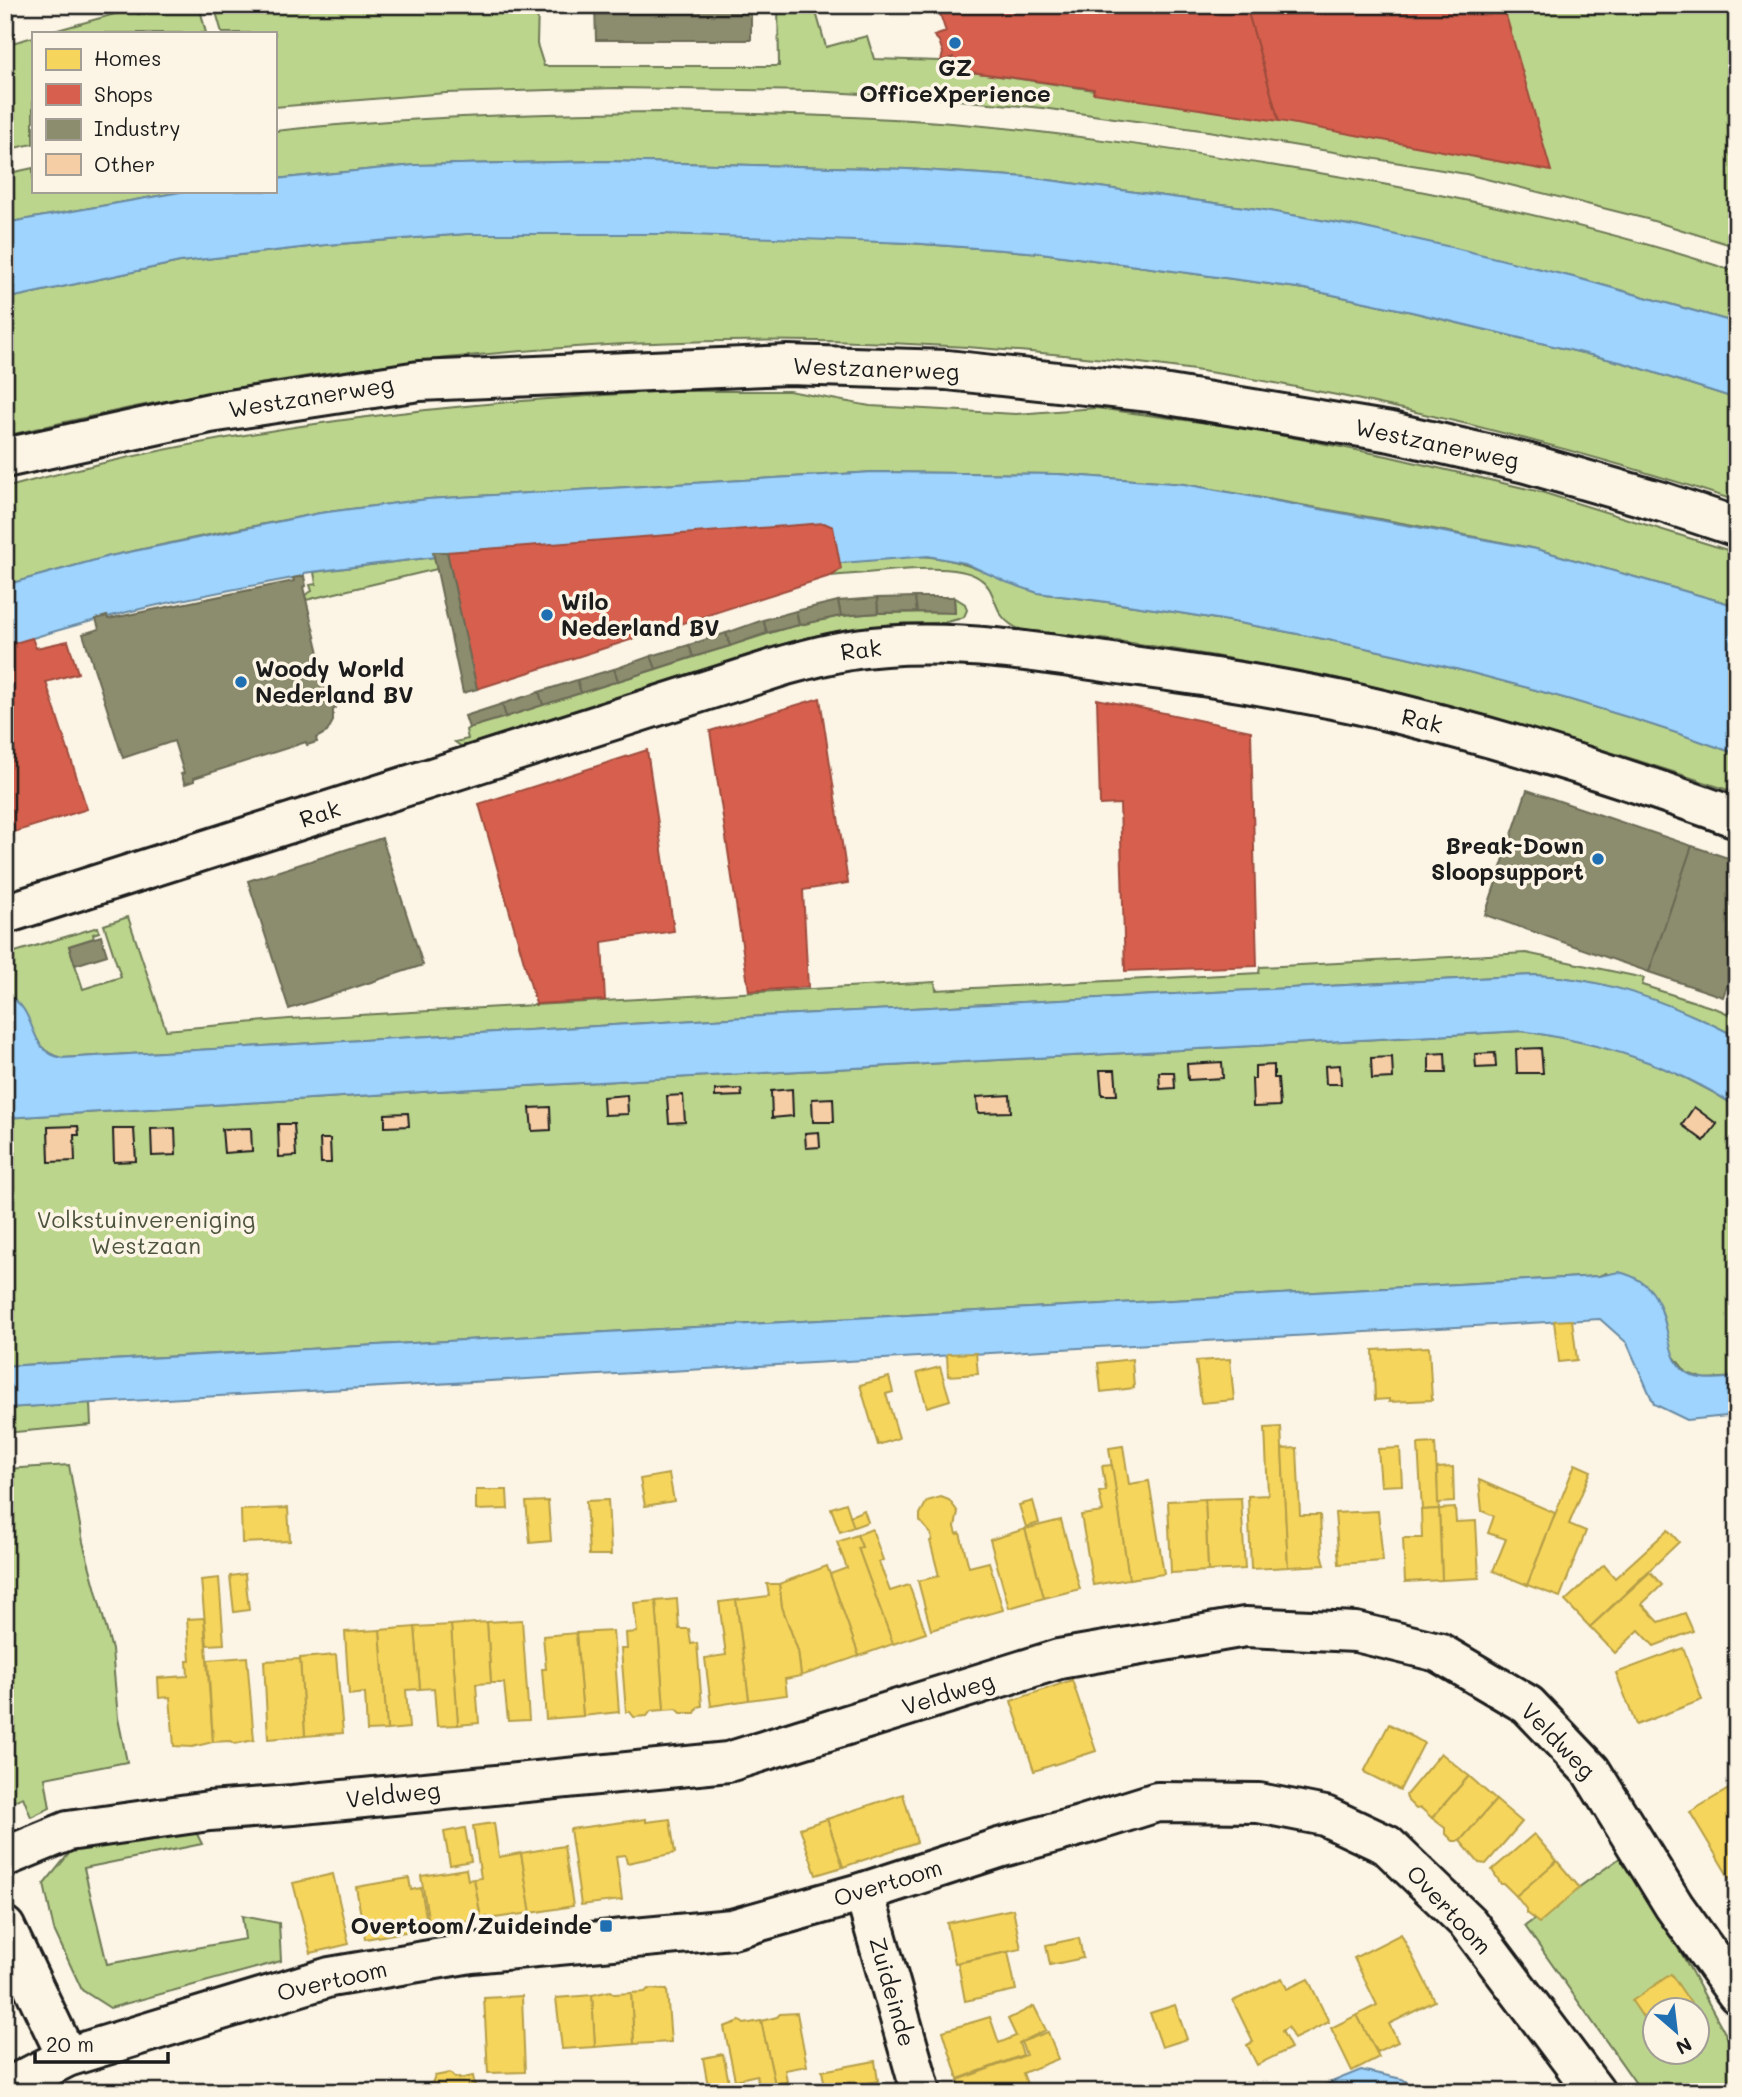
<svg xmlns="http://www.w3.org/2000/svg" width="1742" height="2097" viewBox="0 0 1742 2097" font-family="Mali,sans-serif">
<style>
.green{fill:#bcd58c;stroke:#6c7854;stroke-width:2;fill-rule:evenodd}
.water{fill:#9ed4fd;stroke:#6a8aa3;stroke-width:2}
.homes{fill:#f6d55c;stroke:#b59e49;stroke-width:2}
.shops{fill:#d6604d;stroke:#9e4c3e;stroke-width:2}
.industry{fill:#8c8c6e;stroke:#6a6a55;stroke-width:2}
.building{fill:#f6cea5;stroke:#1c1c1c;stroke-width:2}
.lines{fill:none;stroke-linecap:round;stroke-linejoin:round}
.minor-casing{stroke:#1c1c1c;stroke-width:44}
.major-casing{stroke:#1c1c1c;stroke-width:44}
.minor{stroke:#fcf5e5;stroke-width:38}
.major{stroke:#fcf5e5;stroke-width:38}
.poi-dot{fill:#1f6fb2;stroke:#fcf5e5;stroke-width:2.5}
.labels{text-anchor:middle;stroke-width:7;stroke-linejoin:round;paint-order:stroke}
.poi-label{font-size:23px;font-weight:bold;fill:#1c1c1c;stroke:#fcf5e5;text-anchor:start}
.street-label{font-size:23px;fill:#1c1c1c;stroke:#fcf5e5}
.park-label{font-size:23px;fill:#4c543e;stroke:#fcf5e5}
</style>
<rect width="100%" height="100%" fill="#fcf5e5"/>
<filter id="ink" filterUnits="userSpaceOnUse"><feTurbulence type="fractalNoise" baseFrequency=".0143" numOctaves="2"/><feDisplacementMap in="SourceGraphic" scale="14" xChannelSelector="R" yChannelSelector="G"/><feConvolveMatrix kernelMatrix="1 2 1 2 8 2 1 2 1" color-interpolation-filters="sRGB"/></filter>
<g filter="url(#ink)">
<g class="green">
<polygon points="168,5 199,5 206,33 47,33 136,8 138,14"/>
<polygon points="214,5 538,5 537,44 544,66 779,66 778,5 814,5 826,47 867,36 874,59 941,61 954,58 958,70 1094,90 1503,5 1737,5 1737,247 1647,219 1466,174 1208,131 1042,108 958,100 813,91 616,88 446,93 275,107 275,33 222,33"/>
<polygon points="33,37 33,144 5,150 5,45"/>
<path d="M660,112C753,114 846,115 939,122C1055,131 1169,149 1282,167C1436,191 1589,223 1737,272V323L1577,278L1360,227L1258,209L1027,177L907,169L604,161L415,165L275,179V131C403,117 531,113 660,112Z"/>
<polygon points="33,168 33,191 186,191 5,223 5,174"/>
<path d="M466,234H664L787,237L909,243L1041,253L1305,289L1412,312L1624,363L1737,399V501C1585,451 1432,412 1275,383C1194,368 1112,359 1030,352C685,321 341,354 5,436V299L180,262L326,245Z"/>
<path d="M676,391H789L870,406L1016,414L1096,408L1244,428L1387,456L1541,492L1737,553V606L1536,549L1413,525L1184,484L1058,474L874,472L428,499L320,513L223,532L110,556L5,585V488C223,427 451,402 676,391Z"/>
<path d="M913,556C959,555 996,579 1038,593C1277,622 1510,672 1737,754V793C1504,714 1266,653 1021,630C988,616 1001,592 979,578C950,558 856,577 819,576L829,564Z"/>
<polygon points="435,557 437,569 306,600 305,595 312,591 310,585 316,584 314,572"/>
<path d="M954,597L965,604L967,610L964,617C942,626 919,622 895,624C853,627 813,635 773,647L462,747L455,742L468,739L466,730L469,728L786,628L841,616L878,613L955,612Z"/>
<path d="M128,917L166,1030L289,1019L935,982L936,990L1259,973L1260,967L1526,953L1644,978L1642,985L1720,1010L1737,1018V1037C1674,1004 1605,978 1533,975L779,1015L62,1058C24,1049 34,1008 5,994V955L98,927L99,932L93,934L94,938L69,946L83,989L121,977L104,925Z"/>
<path d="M1522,1031C1604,1043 1667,1062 1737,1107V1377L1704,1379L1687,1373L1606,1273L1599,1276L5,1366V1118L438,1091Z"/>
<polygon points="90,1403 91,1425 5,1433 5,1408"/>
<polygon points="69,1465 83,1542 112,1650 118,1718 127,1762 45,1778 50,1808 31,1817 23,1797 7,1804 12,1817 5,1814 5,1469"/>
<polygon points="196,1832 202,1844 84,1868 107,1964 245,1939 242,1916 279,1923 281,1961 110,2008 82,1990 54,1930 44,1884 72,1850 103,1842"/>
<path d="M1624,1855L1643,1883L1737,2055V2092H1642L1525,1926ZM1654,2010H1696V2052H1654Z"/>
</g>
<g class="water">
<polygon points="604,161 907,169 1027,177 1258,209 1360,227 1451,247 1577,278 1737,323 1737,399 1624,363 1412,312 1305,289 1041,253 909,243 664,234 466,234 326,245 180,262 5,299 5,223 186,191 275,191 275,179 415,165"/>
<path d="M874,472L1058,474L1184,484L1536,549L1737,606V754C1510,672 1277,622 1038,593L1006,582L965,563L928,556L829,564L448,558L447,552H434L435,557L304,573V576L293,578C196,596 99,615 5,647V585L110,556L320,513L428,499Z"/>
<path d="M1533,975C1606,978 1672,1003 1737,1037V1107C1671,1063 1599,1043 1522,1031L438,1091L5,1118V994C41,1010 24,1050 62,1058L779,1015Z"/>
<path d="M1619,1272C1685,1288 1652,1360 1693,1376C1706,1381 1723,1378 1737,1377V1415L1687,1420L1654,1404L1627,1343L1600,1319L5,1408V1366L1599,1276Z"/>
<polygon points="1361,2070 1402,2079 1425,2092 1307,2092"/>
</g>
<g class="homes">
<polygon points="1572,1320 1577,1360 1559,1362 1554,1321"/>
<polygon points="1429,1347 1432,1400 1389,1402 1389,1399 1375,1400 1373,1350"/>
<polygon points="976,1353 978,1374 948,1376 947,1354"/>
<polygon points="1132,1359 1134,1388 1101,1392 1098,1363"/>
<polygon points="1230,1359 1234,1400 1201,1403 1196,1361"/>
<polygon points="940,1367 950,1400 927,1407 917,1373"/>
<polygon points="889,1377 893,1392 886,1394 899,1438 878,1445 860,1385"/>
<polygon points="1281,1427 1288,1567 1251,1569 1248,1496 1268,1495 1265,1428"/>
<polygon points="1435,1443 1439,1509 1422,1510 1418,1444"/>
<polygon points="1123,1446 1129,1484 1149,1481 1164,1574 1129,1579 1109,1448"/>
<polygon points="1297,1448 1300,1515 1320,1515 1322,1553 1325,1565 1288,1567 1282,1449"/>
<polygon points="1400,1448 1402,1485 1381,1486 1378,1449"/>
<polygon points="1575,1464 1591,1471 1569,1524 1586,1531 1560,1597 1527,1585"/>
<polygon points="1112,1465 1129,1579 1093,1585 1081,1515 1103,1512 1099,1492 1106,1491 1102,1466"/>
<polygon points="1453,1467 1454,1502 1438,1503 1437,1468"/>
<polygon points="669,1474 674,1501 645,1506 640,1479"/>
<polygon points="1479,1480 1555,1513 1527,1585 1493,1571 1506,1539 1488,1533 1494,1516 1482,1511"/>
<polygon points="476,1490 507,1490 508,1509 476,1510"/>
<polygon points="941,1497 949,1500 958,1512 955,1527 957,1534 960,1533 969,1567 989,1562 1003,1610 931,1630 918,1581 939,1576 930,1541 932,1540 931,1534 920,1521 920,1514 927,1501"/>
<polygon points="1241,1498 1245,1569 1208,1571 1205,1499"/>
<polygon points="1205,1499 1208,1571 1171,1573 1168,1501"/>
<polygon points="608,1500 611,1555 589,1555 586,1501"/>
<polygon points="548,1501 551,1541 530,1543 526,1502"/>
<polygon points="1033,1501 1039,1523 1026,1527 1019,1505"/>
<polygon points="846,1503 854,1527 840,1532 831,1508"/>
<polygon points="288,1508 290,1541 242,1543 241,1510"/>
<polygon points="1455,1508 1456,1522 1476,1521 1479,1578 1442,1580 1439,1509"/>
<polygon points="1439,1509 1442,1580 1405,1582 1403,1538 1422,1538 1421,1510"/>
<polygon points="864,1510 868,1522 854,1527 850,1516"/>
<polygon points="1378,1511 1383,1561 1339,1564 1335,1513"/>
<polygon points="1061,1520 1080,1589 1044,1598 1025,1529"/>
<polygon points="872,1529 883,1560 879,1562 890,1591 909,1585 926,1633 893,1644 858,1548 862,1547 857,1535"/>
<polygon points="1025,1529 1044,1598 1009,1608 990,1540"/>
<polygon points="1668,1530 1679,1542 1590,1627 1565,1601 1604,1565 1615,1578"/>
<polygon points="857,1535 862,1547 858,1548 893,1644 859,1656 830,1574 847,1568 837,1542"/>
<polygon points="827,1566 859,1656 801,1676 798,1651 782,1607 779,1584"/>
<polygon points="1650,1572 1662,1585 1642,1604 1659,1622 1685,1613 1693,1631 1654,1646 1639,1630 1615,1653 1590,1627"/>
<polygon points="245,1574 249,1610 234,1612 230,1576"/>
<polygon points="219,1578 224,1644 207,1645 201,1580"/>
<polygon points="767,1584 779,1584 782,1607 798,1651 801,1676 785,1679 787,1695 749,1700 736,1600 769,1596"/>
<polygon points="677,1599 679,1629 689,1629 691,1644 697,1643 702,1706 698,1707 695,1713 681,1713 677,1709 664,1710 656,1601"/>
<polygon points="736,1600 749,1700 711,1706 705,1658 726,1655 719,1602"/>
<polygon points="656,1601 664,1710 651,1711 647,1716 634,1717 630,1712 626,1712 621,1649 627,1649 626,1633 637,1632 634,1603"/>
<polygon points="204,1618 213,1742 192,1747 174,1746 170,1697 159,1698 158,1678 188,1676 187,1661 190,1661 187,1619"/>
<polygon points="522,1620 529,1720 508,1721 504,1683 491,1683 487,1622"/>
<polygon points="487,1622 491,1683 476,1684 479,1723 458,1725 451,1625"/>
<polygon points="451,1625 458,1725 437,1726 434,1688 420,1689 415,1627"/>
<polygon points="415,1627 420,1689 406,1690 409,1728 387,1730 380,1630"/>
<polygon points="380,1630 387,1730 367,1731 365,1693 349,1695 345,1632"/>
<polygon points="613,1631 619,1712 583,1716 576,1633"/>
<polygon points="576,1633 583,1716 546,1719 542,1669 546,1669 543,1636"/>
<polygon points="1683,1648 1702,1700 1636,1725 1616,1673"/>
<polygon points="336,1655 343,1733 305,1736 300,1658"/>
<polygon points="247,1657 254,1740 235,1744 230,1741 213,1742 208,1660"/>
<polygon points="300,1659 305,1736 268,1739 264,1661"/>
<polygon points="1072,1680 1096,1751 1034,1771 1011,1701"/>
<polygon points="1389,1724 1424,1743 1400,1790 1364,1772"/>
<polygon points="1441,1753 1469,1776 1432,1818 1421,1808 1416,1809 1408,1801 1406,1795"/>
<polygon points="1469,1776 1496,1800 1460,1841 1453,1841 1445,1833 1445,1828 1432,1818"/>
<polygon points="1737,1784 1737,1888 1736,1889 1690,1812"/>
<polygon points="903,1794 917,1842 843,1867 827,1819"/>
<polygon points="1496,1800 1522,1822 1486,1864 1479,1863 1460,1841"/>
<polygon points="646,1819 646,1822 670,1819 675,1853 627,1863 625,1855 616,1856 622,1900 581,1905 570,1829"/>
<polygon points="827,1819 843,1867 816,1875 800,1828"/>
<polygon points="494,1823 499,1857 521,1853 531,1913 487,1919 487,1917 481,1919 474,1879 481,1878 473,1826"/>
<polygon points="465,1828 471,1861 450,1865 444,1832"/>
<polygon points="1534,1834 1557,1861 1516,1896 1504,1884 1501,1884 1492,1870"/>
<polygon points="564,1846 573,1906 531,1913 521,1853"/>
<polygon points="1557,1861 1580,1888 1539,1923 1526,1913 1526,1909 1516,1896"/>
<polygon points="466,1869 468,1880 474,1879 481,1919 430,1929 421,1876"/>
<polygon points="333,1874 349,1944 311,1953 293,1883"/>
<polygon points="409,1878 411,1890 421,1888 428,1928 365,1939 356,1887"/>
<polygon points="1013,1909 1021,1949 955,1963 947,1923"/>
<polygon points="1401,1934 1435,2001 1389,2024 1398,2042 1376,2052 1357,2015 1377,2005 1354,1958"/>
<polygon points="1079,1938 1083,1958 1050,1965 1046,1945"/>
<polygon points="1008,1952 1016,1990 965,2001 958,1963"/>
<polygon points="1671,1974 1692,2005 1686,2010 1654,2010 1653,2032 1632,2001"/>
<polygon points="1282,1978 1287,1989 1308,1979 1329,2022 1294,2039 1288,2027 1282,2031 1291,2048 1257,2065 1247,2045 1253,2042 1233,2001"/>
<polygon points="648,1989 667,1990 671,2042 634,2044 631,1993 645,1992"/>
<polygon points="610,1991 614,1994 631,1993 634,2044 595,2047 592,1995"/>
<polygon points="592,1995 595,2047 562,2049 556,1998"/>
<polygon points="522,1996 525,2072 488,2073 484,1998"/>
<polygon points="1175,2005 1187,2039 1162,2047 1150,2013"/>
<polygon points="1034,2006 1046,2030 1019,2043 1023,2055 958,2079 943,2031 990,2017 999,2043 1016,2036 1008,2019"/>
<polygon points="797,2013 807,2066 785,2070 787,2082 775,2085 761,2021 777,2017 780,2014"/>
<polygon points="1357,2015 1379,2057 1352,2071 1331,2028"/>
<polygon points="740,2021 744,2024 761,2021 775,2085 759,2088 757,2075 735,2080 724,2027"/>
<polygon points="1048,2032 1058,2059 1023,2073 1030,2092 962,2092 958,2080 1026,2055 1021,2042"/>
<polygon points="723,2054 731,2092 709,2092 703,2058"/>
<polygon points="875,2061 878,2081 826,2091 822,2071"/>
<polygon points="450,2073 455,2078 459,2077 459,2079 473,2076 476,2092 430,2092 428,2084 432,2083 435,2076"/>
</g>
<g class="shops">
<polygon points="937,5 1246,5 1279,121 1093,93 1094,89 957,70 953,57 941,61 943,53 939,41 934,36 946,32"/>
<polygon points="1246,5 1503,5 1551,171 1279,121"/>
<polygon points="824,523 833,527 841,569 833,575 477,689 447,552"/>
<polygon points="32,638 36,648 68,641 78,673 46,682 87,809 5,835 5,646"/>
<polygon points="820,698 848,883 803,890 808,987 749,991 710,731"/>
<polygon points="1097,699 1251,731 1257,966 1125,971 1120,804 1100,805"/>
<polygon points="647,750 674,931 602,942 605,1000 536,1004 479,804"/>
</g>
<g class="industry">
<polygon points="567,5 751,5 751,40 596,40 595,7 567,7"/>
<polygon points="433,552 447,552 477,689 463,693"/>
<polygon points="304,576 306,586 303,587 330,698 334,698 336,708 333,710 333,721 327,732 316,738 317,742 307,745 306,742 194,778 194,781 185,784 181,774 184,773 174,741 123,758 83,634 99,629 96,619 107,616 108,619 294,581 293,578"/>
<polygon points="915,597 917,612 878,613 877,598"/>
<polygon points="915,597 954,597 955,613 917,612"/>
<polygon points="877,598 878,613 841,616 838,601"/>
<polygon points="838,601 841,616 799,625 796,611"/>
<polygon points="796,611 799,625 767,633 763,620"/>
<polygon points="763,620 767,633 730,646 726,633"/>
<polygon points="726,633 730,646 693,657 689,645"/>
<polygon points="689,645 693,657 656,669 651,656"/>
<polygon points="651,656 656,669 618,681 614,669"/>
<polygon points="614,669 618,681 581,693 577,680"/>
<polygon points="577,680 581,693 543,705 539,692"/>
<polygon points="539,692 543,705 506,717 502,704"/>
<polygon points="502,704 506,717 469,728 465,716"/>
<polygon points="1527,790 1692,846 1649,972 1485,915"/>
<polygon points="382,838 423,965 289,1009 248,881"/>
<polygon points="1692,846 1737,861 1737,958 1723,997 1649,972"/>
<polygon points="101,936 107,955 75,965 69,946"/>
</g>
<g class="building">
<polygon points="1541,1048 1543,1073 1517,1073 1516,1049"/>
<polygon points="1445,1053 1446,1073 1429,1073 1429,1054"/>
<polygon points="1495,1053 1496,1067 1476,1068 1475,1054"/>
<polygon points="1392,1057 1393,1078 1372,1079 1371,1058"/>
<polygon points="1222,1062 1223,1078 1188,1080 1187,1064"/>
<polygon points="1274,1065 1274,1078 1278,1078 1280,1106 1253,1107 1252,1079 1255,1079 1255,1066"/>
<polygon points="1340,1065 1341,1084 1326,1084 1325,1066"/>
<polygon points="1100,1070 1115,1070 1117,1095 1102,1095"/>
<polygon points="1159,1072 1174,1072 1175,1088 1160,1089"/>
<polygon points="741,1089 742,1096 715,1097 715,1090"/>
<polygon points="792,1089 793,1116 772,1118 771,1091"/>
<polygon points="627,1095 628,1114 604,1115 603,1097"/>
<polygon points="683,1095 685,1122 669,1123 667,1096"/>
<polygon points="1010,1095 1011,1112 978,1113 977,1097"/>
<polygon points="833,1098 834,1122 813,1122 812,1099"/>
<polygon points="550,1107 551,1130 532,1131 530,1108"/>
<polygon points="1694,1107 1717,1124 1704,1141 1682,1125"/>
<polygon points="408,1113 409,1126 385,1127 385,1114"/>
<polygon points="278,1124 294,1124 296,1156 279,1157"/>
<polygon points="78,1126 79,1135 74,1135 75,1161 49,1162 48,1127"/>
<polygon points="175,1128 176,1155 152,1156 151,1129"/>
<polygon points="251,1128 252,1151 224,1153 222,1129"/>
<polygon points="113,1129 134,1129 136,1161 114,1162"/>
<polygon points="819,1132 820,1147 806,1148 805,1133"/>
<polygon points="320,1139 330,1139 331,1163 321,1163"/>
</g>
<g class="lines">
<g class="minor-casing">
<g id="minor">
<path d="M5,914L786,665C819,656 851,648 885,646C967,640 1051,654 1132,666C1207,676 1283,688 1357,704C1486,733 1613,773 1737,818"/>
<polyline points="5,1857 68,1831 209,1811 293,1805 728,1762 1059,1659 1245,1627 1356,1632 1438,1652 1528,1705 1591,1771 1674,1906 1737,1994"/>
<polyline points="864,1892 921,2092"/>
<polyline points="5,1927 67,2057"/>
<polyline points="5,2089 67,2057 330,1977 471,1953 732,1929 864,1892 999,1848 1080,1826 1157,1802 1259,1803 1325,1816 1387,1845 1468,1923 1595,2092"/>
</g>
</g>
<g class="major-casing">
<polyline id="major" points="5,458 210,413 419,381 788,365 947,370 1150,392 1391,432 1526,463 1662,502 1737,527"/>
</g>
<use href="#minor" class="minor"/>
<use href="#major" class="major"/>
</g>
</g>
<g class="poi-dot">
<circle cx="955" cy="43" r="7"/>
<circle cx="547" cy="615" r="7"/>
<circle cx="241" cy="682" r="7"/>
<circle cx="1598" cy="859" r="7"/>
<rect x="599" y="1919" width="14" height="14" rx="3.5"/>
</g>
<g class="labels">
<g class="poi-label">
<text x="955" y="76" text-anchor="middle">GZ<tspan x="955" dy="26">OfficeXperience</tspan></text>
<text x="561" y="610">Wilo<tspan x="561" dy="26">Nederland BV</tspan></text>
<text x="255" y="677">Woody World<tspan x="255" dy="26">Nederland BV</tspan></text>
<text x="1584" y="854" text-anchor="end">Break-Down<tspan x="1584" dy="26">Sloopsupport</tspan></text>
<text x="592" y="1934" text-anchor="end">Overtoom/Zuideinde</text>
</g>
<g class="street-label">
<text transform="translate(876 369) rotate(2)" y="8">Westzanerweg</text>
<text transform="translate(311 397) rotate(-9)" y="8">Westzanerweg</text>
<text transform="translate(1437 444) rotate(12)" y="8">Westzanerweg</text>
<text transform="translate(861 650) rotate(-7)" y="8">Rak</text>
<text transform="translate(1422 721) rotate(14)" y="8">Rak</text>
<text transform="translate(320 814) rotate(-18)" y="8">Rak</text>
<text transform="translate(948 1694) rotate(-17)" y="8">Veldweg</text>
<text transform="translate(1558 1741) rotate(46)" y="8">Veldweg</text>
<text transform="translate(393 1795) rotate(-6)" y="8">Veldweg</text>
<text transform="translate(888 1883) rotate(-17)" y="8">Overtoom</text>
<text transform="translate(1449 1910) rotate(47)" y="8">Overtoom</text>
<text transform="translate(332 1981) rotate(-13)" y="8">Overtoom</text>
<text transform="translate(892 1992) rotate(74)" y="8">Zuideinde</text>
</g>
<g class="park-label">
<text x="146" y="1228">Volkstuinvereniging<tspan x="146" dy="26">Westzaan</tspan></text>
</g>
</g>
<rect width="1742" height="2097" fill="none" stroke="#fcf5e5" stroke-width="28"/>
<rect x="14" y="14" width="1714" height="2069" fill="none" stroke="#1c1c1c" stroke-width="2.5" filter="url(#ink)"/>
<rect x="32" y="32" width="245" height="161" fill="#fcf5e5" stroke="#a29e95" stroke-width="2"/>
<rect x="46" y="49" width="35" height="21" fill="#f6d55c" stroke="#a29e95" stroke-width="2"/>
<text x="94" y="66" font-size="21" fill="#1c1c1c">Homes</text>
<rect x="46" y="84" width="35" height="21" fill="#d6604d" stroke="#a29e95" stroke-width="2"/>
<text x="94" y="102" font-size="21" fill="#1c1c1c">Shops</text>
<rect x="46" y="119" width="35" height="21" fill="#8c8c6e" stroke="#a29e95" stroke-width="2"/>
<text x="94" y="136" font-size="21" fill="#1c1c1c">Industry</text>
<rect x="46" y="154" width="35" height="21" fill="#f6cea5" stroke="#a29e95" stroke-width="2"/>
<text x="94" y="172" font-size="21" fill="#1c1c1c">Other</text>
<g transform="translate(1676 2031) rotate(152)"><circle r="33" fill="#fcf5e5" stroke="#a29e95" stroke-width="2"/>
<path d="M0-5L12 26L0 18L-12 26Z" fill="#1f6fb2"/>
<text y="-10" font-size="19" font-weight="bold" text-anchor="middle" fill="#1c1c1c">N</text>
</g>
<path d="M35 2052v10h133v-10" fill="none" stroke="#1c1c1c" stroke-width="3.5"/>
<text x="46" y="2052" font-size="21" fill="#1c1c1c" stroke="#fcf5e5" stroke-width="5" paint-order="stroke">20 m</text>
</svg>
